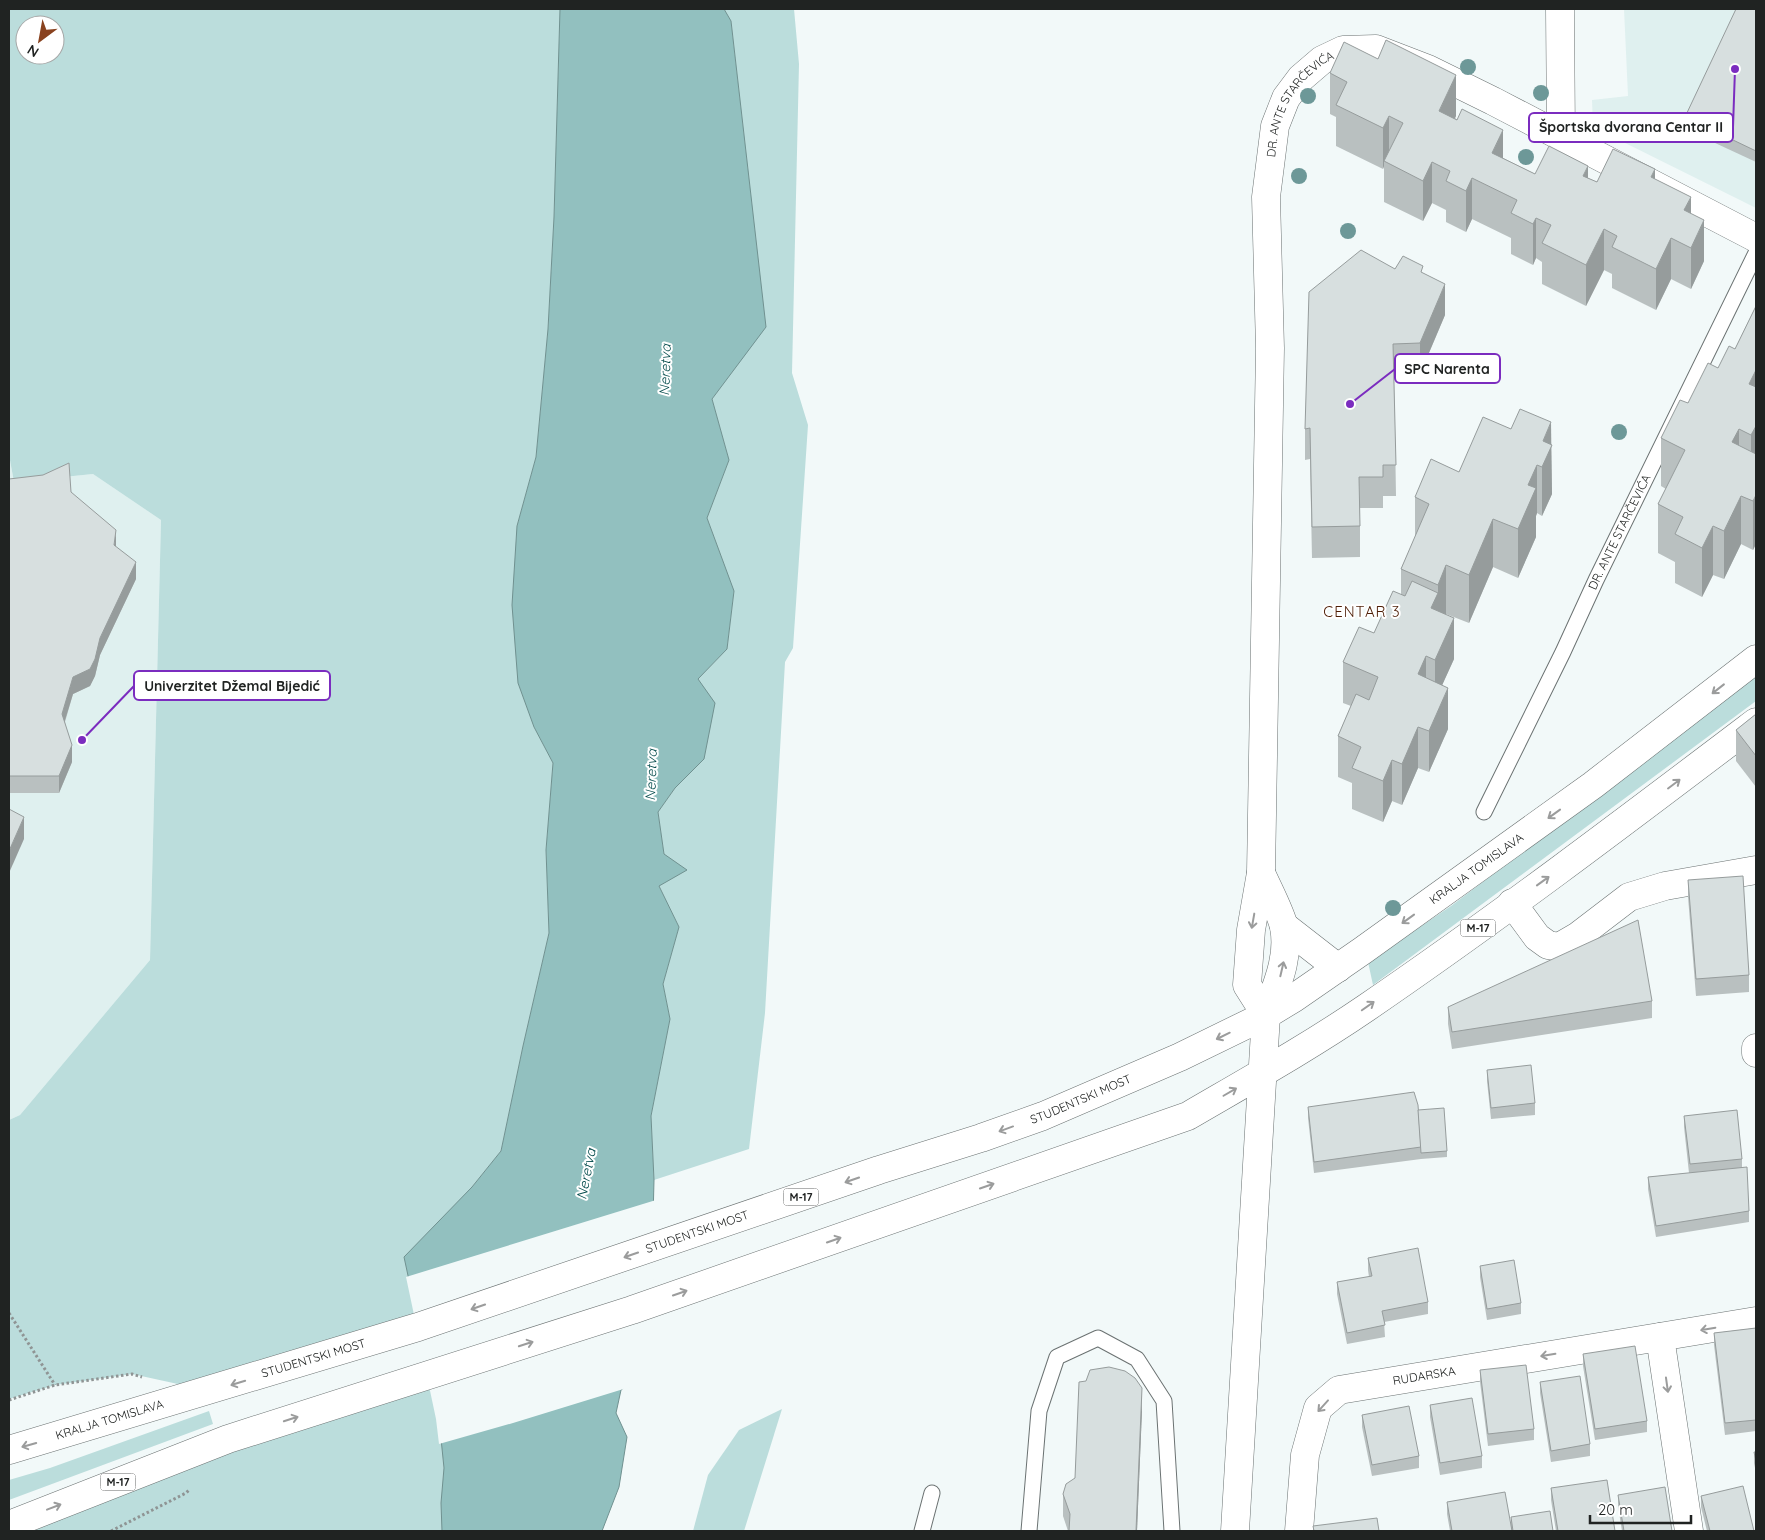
<svg xmlns="http://www.w3.org/2000/svg" width="1765" height="1540" viewBox="0 0 1765 1540" font-family="Quicksand,sans-serif">
<style>
.built{fill:#dff0ef}
.green{fill:#bbdddc;fill-rule:evenodd}
.water{fill:#92c0bf;stroke:#709190}
.pier{fill:#f2f9f9}
.lines{fill:none;stroke-linecap:round;stroke-linejoin:round}
.lane-casing{stroke:#6b7272;stroke-width:17}
.street-casing{stroke:#6b7272;stroke-width:29}
.primary-casing{stroke:#6b7272;stroke-width:29}
.path{stroke:#8f9494;stroke-width:3;stroke-dasharray:2.5 2.5;stroke-linecap:butt}
.lane{stroke:#fff;stroke-width:15}
.street{stroke:#fff;stroke-width:28}
.primary{stroke:#fff;stroke-width:28}
.tree{fill:#6d9898}
.wall{fill:#b9c0c0}
.shaded-wall{fill:#969c9c}
.building{fill:#d7dfdf;stroke:#969c9c}
.oneway{stroke:#9b9c9c}
.labels{text-anchor:middle;stroke-width:4;stroke-linejoin:round;paint-order:stroke}
.shield{fill:#fff;stroke:#636564;stroke-width:1}
.shield-label{font-size:11px;font-weight:bold;fill:#202322}
.street-label{font-size:12px;fill:#202322;stroke:#fff}
.water-label{font-size:14px;font-style:italic;fill:#054c4c;stroke:#fff}
.quarter-label{font-size:15px;letter-spacing:1px;fill:#4d1d05;stroke:#fff}
.leader{fill:none;stroke:#7b2cbf;stroke-width:2}
.callout-dot{fill:#7b2cbf;stroke:#fff;stroke-width:2}
.callout{fill:#fff;stroke:#7b2cbf;stroke-width:2}
.callout-label{font-size:14px;text-anchor:middle;font-weight:bold;fill:#202322}
</style>
<rect width="100%" height="100%" fill="#f2f9f9"/>
<g class="built">
<polygon points="1624,9 1756,9 1756,208 1593,127 1592,100 1628,96"/>
<polygon points="9,455 14,482 93,474 161,520 150,960 20,1115 9,1120"/>
</g>
<g class="green">
<path d="M9,9H560L554,217L548,329L536,457L517,526L534,727L553,763L546,850L549,933L523,1046L501,1151L472,1187L418,1327L210,1391L132,1374L55,1385L9,1399V1120L20,1115L150,960L161,520L93,474L14,482L9,455ZM25,25H55V55H25Z"/>
<polygon points="724,9 794,9 799,64 792,373 808,425 793,648 785,662 765,1013 749,1149 654,1180 651,1116 670,1019 663,984 679,927 659,886 664,855 658,812 675,788 704,759 698,679 727,649 734,592 707,518 729,460 712,399 765,327 731,21"/>
<polygon points="1756,675 1756,701 1373,985 1368,962 1451,906"/>
<path d="M430,1375C436,1406 444,1438 444,1470C443,1490 442,1511 442,1531H9Z"/>
<polygon points="782,1409 744,1531 693,1531 708,1475 739,1430"/>
<polygon points="209,1411 213,1424 9,1500 9,1480 50,1468"/>
</g>
<polygon class="water" points="560,9 724,9 731,21 766,327 712,399 729,460 707,518 734,591 727,649 698,679 715,703 704,759 675,788 658,812 664,854 687,870 659,886 679,927 663,984 670,1019 651,1116 654,1180 650,1339 640,1375 621,1390 616,1413 627,1437 619,1487 602,1531 442,1531 441,1503 444,1468 439,1419 404,1257 472,1187 501,1151 523,1046 549,933 546,850 553,763 534,727 518,683 512,605 517,526 536,457 548,329 554,217"/>
<polygon class="pier" points="656,1200 652,1339 642,1376 630,1387 513,1423 439,1444 436,1419 406,1277"/>
<g class="lines">
<g class="lane-casing">
<g id="lane">
<path id="s1" d="M1484,812L1563,652L1596,580L1756,253"/>
<polyline points="922,1531 932,1493"/>
<polyline points="1029,1531 1039,1411 1057,1357 1098,1338 1137,1359 1164,1401 1172,1531"/>
</g>
</g>
<g class="street-casing">
<g id="street">
<polyline points="1560,9 1561,137"/>
<polyline points="1512,903 1537,937 1548,945 1559,947 1578,936 1629,897 1665,886 1756,870"/>
<path id="s2" d="M1266,1015L1247,985L1251,930L1261,873L1270,348L1266,197L1275,126L1286,98L1301,78L1322,60L1343,50L1376,49L1428,69L1493,101L1756,238"/>
<polyline points="1756,1048 1756,1053"/>
<polyline points="1660,1337 1689,1531"/>
<path d="M1235,1531L1266,1015C1276,987 1290,958 1284,927C1281,913 1267,887 1261,873"/>
<path id="s3" d="M1299,1531L1305,1455L1318,1408L1339,1390L1756,1321"/>
</g>
</g>
<g class="primary-casing">
<g id="primary">
<polyline points="1284,926 1338,968"/>
<path id="s4" d="M9,1450L418,1327L879,1170L981,1138L1043,1116L1180,1057L1266,1015L1294,998L1362,951L1593,785L1756,659"/>
<path d="M9,1525L228,1439L632,1310L1188,1116C1248,1081 1309,1047 1366,1008C1499,917 1628,819 1756,722"/>
</g>
</g>
<g class="path">
<polyline points="9,1313 55,1385"/>
<polyline points="9,1400 55,1385 132,1374 142,1377"/>
<polyline points="111,1531 186,1493 190,1489"/>
</g>
<use href="#lane" class="lane"/>
<use href="#street" class="street"/>
<use href="#primary" class="primary"/>
</g>
<g class="tree">
<circle cx="1468" cy="67" r="8"/>
<circle cx="1541" cy="93" r="8"/>
<circle cx="1308" cy="96" r="8"/>
<circle cx="1526" cy="157" r="8"/>
<circle cx="1299" cy="176" r="8"/>
<circle cx="1348" cy="231" r="8"/>
<circle cx="1619" cy="432" r="8"/>
<circle cx="1393" cy="908" r="8"/>
</g>
<g class="wall">
<polygon points="1756,9 1756,162 1685,129 1685,117"/>
<polygon points="1330,73 1456,116 1455,118 1503,158 1535,174 1588,178 1597,182 1655,179 1691,214 1704,261 1691,289 1671,279 1656,310 1612,288 1612,274 1604,270 1586,306 1542,284 1542,262 1536,258 1533,265 1511,254 1511,238 1472,219 1466,232 1446,222 1446,210 1432,203 1423,221 1384,202 1384,166 1383,169 1336,146 1336,117 1330,114"/>
<polygon points="1395,269 1423,273 1445,315 1420,374 1394,375 1396,496 1383,496 1383,508 1360,508 1360,557 1312,558 1310,459 1305,460 1305,429"/>
<polygon points="1756,306 1756,544 1753,550 1741,544 1724,579 1713,575 1702,597 1675,583 1675,562 1658,553 1658,504 1666,489 1661,486 1661,438 1688,403 1735,349"/>
<polygon points="1511,429 1551,445 1552,494 1542,516 1537,513 1536,516 1536,537 1518,578 1493,567 1469,623 1446,614 1454,659 1442,685 1448,729 1429,772 1418,768 1402,805 1392,801 1383,822 1352,809 1352,783 1338,777 1338,736 1351,706 1343,703 1343,662 1374,633 1401,595 1401,569 1415,537 1415,497 1459,472"/>
<polygon points="9,479 71,492 116,547 136,579 100,655 95,676 90,686 73,694 65,722 72,762 59,793 9,793"/>
<polygon points="1756,714 1756,787 1736,761 1736,730"/>
<polygon points="1688,880 1749,975 1749,992 1696,996 1688,897"/>
<polygon points="1652,1001 1652,1018 1452,1049 1448,1024 1448,1007"/>
<polygon points="1487,1070 1535,1103 1535,1115 1491,1119 1487,1081"/>
<polygon points="1308,1107 1418,1110 1447,1151 1447,1157 1421,1159 1314,1173 1308,1118"/>
<polygon points="1684,1116 1742,1159 1742,1167 1749,1211 1749,1222 1656,1237 1648,1189 1648,1177 1689,1173 1684,1127"/>
<polygon points="1368,1258 1428,1302 1428,1314 1384,1322 1385,1337 1347,1344 1337,1294 1337,1282 1369,1277 1368,1270"/>
<polygon points="1480,1266 1521,1303 1521,1314 1487,1320 1480,1277"/>
<polygon points="1756,1328 1756,1431 1725,1435 1714,1345 1714,1333"/>
<polygon points="1583,1354 1647,1421 1647,1432 1595,1440 1583,1366"/>
<polygon points="1480,1370 1534,1429 1534,1440 1488,1446 1480,1382"/>
<polygon points="1540,1382 1590,1444 1590,1456 1551,1462 1540,1393"/>
<polygon points="1430,1405 1482,1456 1482,1468 1440,1475 1430,1417"/>
<polygon points="1142,1410 1137,1531 1068,1531 1063,1516 1063,1494"/>
<polygon points="1362,1415 1419,1456 1419,1468 1372,1476 1362,1427"/>
<polygon points="1754,1452 1756,1452 1756,1473 1754,1463"/>
<polygon points="1551,1488 1615,1531 1556,1531 1551,1500"/>
<polygon points="1618,1495 1672,1531 1622,1531 1618,1506"/>
<polygon points="1701,1496 1754,1531 1707,1531 1701,1507"/>
<polygon points="1447,1502 1511,1526 1511,1517 1553,1531 1450,1531 1447,1514"/>
</g>
<g class="shaded-wall">
<polygon points="1456,75 1456,116 1439,152 1439,111"/>
<polygon points="1389,116 1389,156 1384,161 1384,166 1383,169 1383,128"/>
<polygon points="1503,130 1503,171 1492,153"/>
<polygon points="1432,162 1432,203 1423,221 1423,181"/>
<polygon points="1588,166 1588,207 1583,176"/>
<polygon points="1655,169 1655,210 1651,177"/>
<polygon points="1472,178 1472,219 1466,232 1466,191"/>
<polygon points="1691,197 1691,238 1684,210"/>
<polygon points="1536,218 1536,258 1533,265 1533,224"/>
<polygon points="1704,220 1704,261 1691,289 1691,248"/>
<polygon points="1604,229 1604,270 1586,306 1586,265"/>
<polygon points="1671,238 1671,279 1656,310 1656,269"/>
<polygon points="1445,284 1445,315 1420,374 1420,343"/>
<polygon points="1756,370 1756,419 1749,384"/>
<polygon points="1551,422 1552,494 1542,516 1542,467 1543,441"/>
<polygon points="1756,426 1756,474 1751,484 1751,435"/>
<polygon points="1739,429 1739,477 1732,442"/>
<polygon points="1537,465 1537,513 1536,516 1536,537 1518,578 1518,529 1528,485"/>
<polygon points="1756,495 1756,544 1753,550 1753,501"/>
<polygon points="1741,496 1741,544 1724,579 1724,531"/>
<polygon points="1493,519 1493,567 1469,623 1469,575"/>
<polygon points="1713,526 1713,575 1702,597 1702,548"/>
<polygon points="116,530 116,547 114,562 114,545"/>
<polygon points="136,562 136,579 100,655 95,676 90,686 73,694 62,730 62,714 73,677 100,638"/>
<polygon points="1446,565 1446,614 1431,649 1431,608 1438,593 1438,585"/>
<polygon points="1454,618 1454,659 1435,701 1435,660"/>
<polygon points="1426,656 1426,697 1418,674"/>
<polygon points="1448,688 1448,729 1429,772 1429,731"/>
<polygon points="1418,727 1418,768 1402,805 1402,764"/>
<polygon points="72,745 72,762 59,793 59,776"/>
<polygon points="1392,760 1392,801 1383,822 1383,781"/>
<polygon points="24,817 24,839 9,873 9,851"/>
<polygon points="1142,1388 1142,1410 1137,1531 1136,1531"/>
</g>
<g class="building">
<polygon points="1736,9 1756,9 1756,151 1685,117"/>
<polygon points="1386,40 1456,75 1439,111 1457,120 1462,109 1503,130 1492,153 1535,174 1549,146 1588,166 1583,176 1597,182 1613,149 1655,169 1651,177 1691,197 1684,210 1704,220 1691,248 1671,238 1656,269 1612,247 1617,236 1604,229 1586,265 1542,243 1551,225 1536,218 1533,224 1511,213 1517,200 1472,178 1466,191 1446,181 1450,171 1432,162 1423,181 1384,161 1403,123 1389,116 1383,128 1336,105 1347,82 1330,73 1344,42 1378,59"/>
<polygon points="1361,250 1395,269 1403,256 1423,266 1421,272 1445,284 1420,343 1393,344 1396,465 1383,465 1383,477 1359,477 1360,526 1312,527 1310,428 1305,429 1309,292"/>
<polygon points="1756,306 1756,370 1749,384 1756,387 1756,426 1751,435 1739,429 1732,442 1756,454 1756,495 1753,501 1741,496 1724,531 1713,526 1702,548 1675,534 1683,517 1658,504 1685,450 1661,438 1680,400 1688,403 1708,363 1718,368 1729,346 1735,349"/>
<polygon points="1520,409 1551,422 1543,441 1552,445 1542,467 1537,465 1528,485 1536,488 1518,529 1493,519 1469,575 1446,565 1438,585 1401,569 1429,504 1415,497 1431,459 1459,472 1483,417 1511,429"/>
<polygon points="69,463 71,492 116,530 114,545 136,562 100,638 95,659 90,669 73,677 62,714 72,745 59,776 9,776 9,479 43,475"/>
<polygon points="1412,581 1438,593 1431,608 1454,618 1435,660 1426,656 1418,674 1448,688 1429,731 1418,727 1402,764 1392,760 1383,781 1352,768 1361,747 1338,736 1356,694 1369,700 1378,677 1343,662 1359,627 1374,633 1393,591 1405,596"/>
<polygon points="1756,714 1756,756 1736,730"/>
<polygon points="9,809 24,817 9,851"/>
<polygon points="1743,876 1749,975 1696,979 1688,880"/>
<polygon points="1638,920 1652,1001 1452,1032 1448,1007"/>
<polygon points="1531,1065 1535,1103 1491,1108 1487,1070"/>
<polygon points="1414,1092 1418,1105 1421,1147 1314,1162 1308,1107"/>
<polygon points="1444,1108 1447,1151 1421,1153 1418,1110"/>
<polygon points="1737,1110 1742,1159 1690,1164 1684,1116"/>
<polygon points="1747,1167 1749,1211 1656,1226 1648,1177"/>
<polygon points="1418,1248 1428,1302 1382,1311 1385,1325 1347,1333 1337,1282 1372,1276 1368,1258"/>
<polygon points="1514,1260 1521,1303 1487,1309 1480,1266"/>
<polygon points="1756,1328 1756,1420 1725,1423 1714,1333"/>
<polygon points="1635,1346 1647,1421 1595,1429 1583,1354"/>
<polygon points="1526,1365 1534,1429 1488,1434 1480,1370"/>
<polygon points="1109,1367 1125,1371 1135,1378 1142,1388 1136,1531 1069,1531 1070,1514 1063,1494 1066,1484 1075,1478 1079,1382 1086,1381 1090,1370"/>
<polygon points="1580,1376 1590,1444 1551,1451 1540,1382"/>
<polygon points="1472,1398 1482,1456 1440,1463 1430,1405"/>
<polygon points="1409,1406 1419,1456 1372,1465 1362,1415"/>
<polygon points="1754,1452 1756,1452 1756,1461"/>
<polygon points="1607,1480 1615,1531 1558,1531 1551,1488"/>
<polygon points="1743,1486 1754,1531 1710,1531 1701,1496"/>
<polygon points="1665,1487 1672,1531 1624,1531 1618,1495"/>
<polygon points="1505,1492 1512,1531 1452,1531 1447,1502"/>
<polygon points="1550,1511 1553,1531 1513,1531 1511,1517"/>
<polygon points="1377,1518 1379,1531 1314,1531 1313,1526"/>
</g>
<defs><path id="oneway-shaft" d="M-6 0H5M1.5-3L5.5 0L1.5 3" fill="none" stroke-width="1.6" stroke-linecap="round" stroke-linejoin="round" transform="scale(1.25)"/></defs>
<g class="oneway">
<use href="#oneway-shaft" transform="translate(1718 689) rotate(142)"/>
<use href="#oneway-shaft" transform="translate(1674 784) rotate(-37)"/>
<use href="#oneway-shaft" transform="translate(1554 814) rotate(144)"/>
<use href="#oneway-shaft" transform="translate(1543 881) rotate(-36)"/>
<use href="#oneway-shaft" transform="translate(1408 919) rotate(144)"/>
<use href="#oneway-shaft" transform="translate(1253 921) rotate(100)"/>
<use href="#oneway-shaft" transform="translate(1282 969) rotate(-77)"/>
<use href="#oneway-shaft" transform="translate(1368 1006) rotate(-35)"/>
<use href="#oneway-shaft" transform="translate(1223 1036) rotate(154)"/>
<use href="#oneway-shaft" transform="translate(1230 1092) rotate(-30)"/>
<use href="#oneway-shaft" transform="translate(1006 1129) rotate(160)"/>
<use href="#oneway-shaft" transform="translate(852 1180) rotate(161)"/>
<use href="#oneway-shaft" transform="translate(987 1186) rotate(-19)"/>
<use href="#oneway-shaft" transform="translate(834 1240) rotate(-19)"/>
<use href="#oneway-shaft" transform="translate(631 1255) rotate(161)"/>
<use href="#oneway-shaft" transform="translate(680 1293) rotate(-19)"/>
<use href="#oneway-shaft" transform="translate(478 1307) rotate(161)"/>
<use href="#oneway-shaft" transform="translate(1708 1329) rotate(170)"/>
<use href="#oneway-shaft" transform="translate(526 1344) rotate(-18)"/>
<use href="#oneway-shaft" transform="translate(1548 1355) rotate(171)"/>
<use href="#oneway-shaft" transform="translate(238 1383) rotate(163)"/>
<use href="#oneway-shaft" transform="translate(1667 1385) rotate(82)"/>
<use href="#oneway-shaft" transform="translate(1323 1406) rotate(132)"/>
<use href="#oneway-shaft" transform="translate(291 1419) rotate(-18)"/>
<use href="#oneway-shaft" transform="translate(29 1445) rotate(164)"/>
<use href="#oneway-shaft" transform="translate(54 1507) rotate(-21)"/>
</g>
<g class="labels">
<g class="shield">
<rect x="1460.5" y="919.5" width="35" height="17" rx="4"/>
<rect x="783.5" y="1188.5" width="35" height="17" rx="4"/>
<rect x="100.5" y="1473.5" width="35" height="17" rx="4"/>
</g>
<g class="shield-label">
<text x="1478" y="932">M-17</text>
<text x="801" y="1201">M-17</text>
<text x="118" y="1486">M-17</text>
</g>
<g class="street-label">
<text dy="4" stroke="none"><textPath href="#s2" startOffset="928">DR. ANTE STARČEVIĆA</textPath></text>
<text dy="4" stroke="none"><textPath href="#s1" startOffset="311">DR. ANTE STARČEVIĆA</textPath></text>
<text dy="4" stroke="none"><textPath href="#s4" startOffset="1588">KRALJA TOMISLAVA</textPath></text>
<text dy="4" stroke="none"><textPath href="#s4" startOffset="1128">STUDENTSKI MOST</textPath></text>
<text dy="4" stroke="none"><textPath href="#s4" startOffset="722">STUDENTSKI MOST</textPath></text>
<text dy="4" stroke="none"><textPath href="#s4" startOffset="318">STUDENTSKI MOST</textPath></text>
<text dy="4" stroke="none"><textPath href="#s3" startOffset="239">RUDARSKA</textPath></text>
<text dy="4" stroke="none"><textPath href="#s4" startOffset="105">KRALJA TOMISLAVA</textPath></text>
</g>
<g class="water-label">
<text transform="translate(665 370) rotate(-88)" y="5">Neretva</text>
<text transform="translate(651 775) rotate(-88)" y="5">Neretva</text>
<text transform="translate(586 1174) rotate(-79)" y="5">Neretva</text>
</g>
<g class="quarter-label">
<text x="1362" y="617">CENTAR 3</text>
</g>
</g>
<path class="leader" d="M1735 69L1733 127M1350 404L1395 369M82 740L134 686"/>
<g class="callout-dot">
<circle cx="1735" cy="69" r="5"/>
<circle cx="1350" cy="404" r="5"/>
<circle cx="82" cy="740" r="5"/>
</g>
<g class="callout">
<rect x="1529" y="113" width="204" height="29" rx="5"/>
<rect x="1395" y="354" width="105" height="29" rx="5"/>
<rect x="134" y="671" width="196" height="29" rx="5"/>
</g>
<g class="callout-label">
<text x="1631" y="132">Športska dvorana Centar II</text>
<text x="1447" y="374">SPC Narenta</text>
<text x="232" y="691">Univerzitet Džemal Bijedić</text>
</g>
<rect width="1765" height="1540" fill="none" stroke="#202322" stroke-width="20"/>
<g transform="translate(40 40) rotate(212)"><circle r="24" fill="#ffffff" stroke="#a6a7a7"/>
<path d="M0-4L9 19L0 12L-9 19Z" fill="#89421f"/>
<text y="-8" font-size="14" font-weight="bold" text-anchor="middle" fill="#202322">N</text>
</g>
<path d="M1590 1515v8h101v-8" fill="none" stroke="#202322" stroke-width="2.5"/>
<text x="1598" y="1515" font-size="15" fill="#202322" stroke="#ffffff" stroke-width="4" paint-order="stroke">20 m</text>
</svg>
